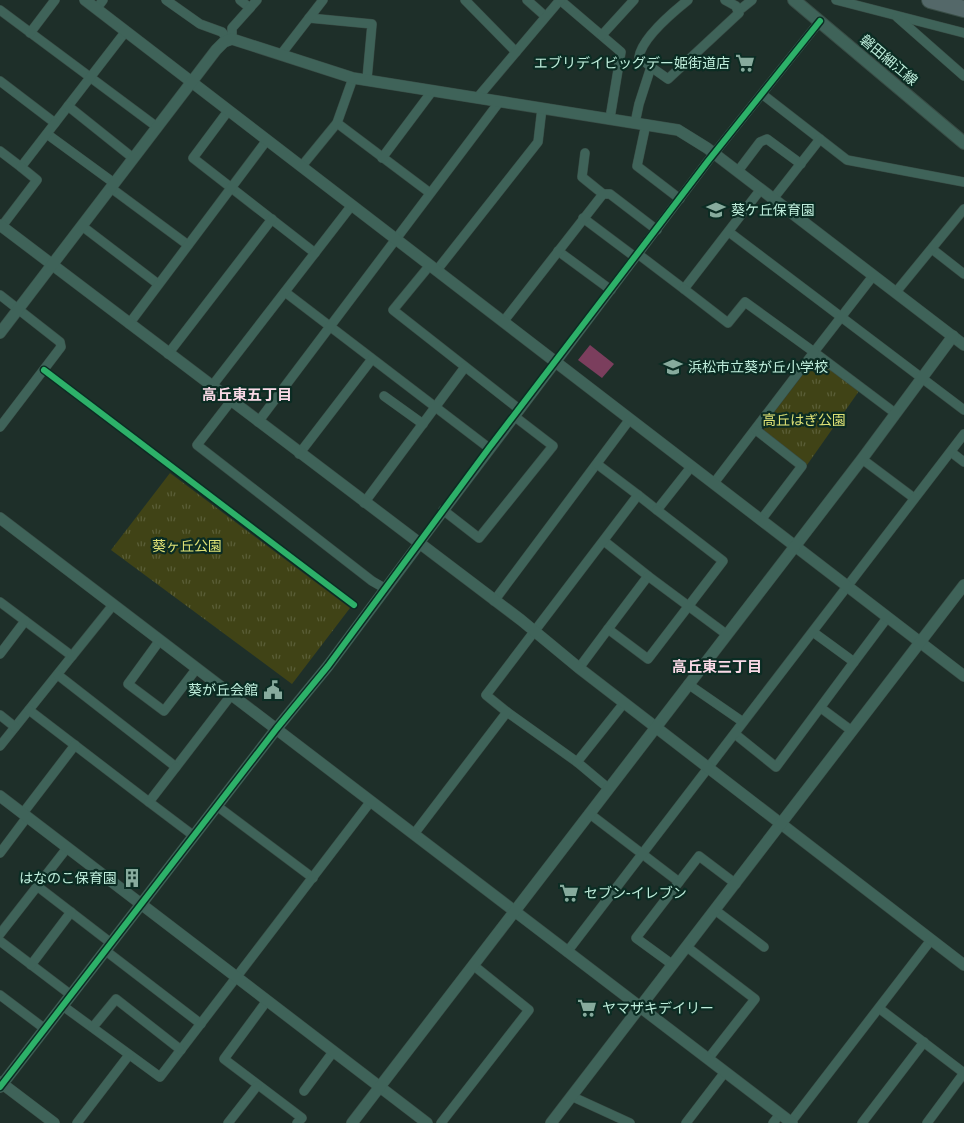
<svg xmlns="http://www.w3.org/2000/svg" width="964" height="1123" viewBox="0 0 964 1123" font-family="Arial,'Noto Sans JP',sans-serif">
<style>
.grass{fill:url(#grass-tufts)}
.water{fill:#7b3e5d}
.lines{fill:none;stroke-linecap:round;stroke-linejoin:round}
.minor-casing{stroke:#394d46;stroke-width:10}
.tertiary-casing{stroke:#394d46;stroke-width:12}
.secondary-casing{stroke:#394d46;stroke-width:14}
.motorway-casing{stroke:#394d46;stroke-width:18}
.minor{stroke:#3f6359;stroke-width:9}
.tertiary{stroke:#3f6359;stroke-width:11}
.secondary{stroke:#3f6359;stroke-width:12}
.motorway{stroke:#546869;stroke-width:16}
.cycleway-casing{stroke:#0b2c23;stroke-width:9}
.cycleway{stroke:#2db169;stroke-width:6}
.labels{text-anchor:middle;stroke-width:4.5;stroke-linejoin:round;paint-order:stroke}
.street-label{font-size:14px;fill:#bfeedc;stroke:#0b2c23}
.poi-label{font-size:14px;fill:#bfeedc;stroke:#0b2c23;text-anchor:start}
.park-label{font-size:14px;fill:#dee175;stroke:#0b2c23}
.neighbourhood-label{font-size:15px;font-weight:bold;fill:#f9d9e6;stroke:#0b2c23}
</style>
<defs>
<pattern id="grass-tufts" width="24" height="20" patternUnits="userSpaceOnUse" patternTransform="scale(1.25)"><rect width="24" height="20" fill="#404316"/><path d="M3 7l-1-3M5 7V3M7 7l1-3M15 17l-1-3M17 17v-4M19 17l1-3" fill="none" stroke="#5a5e37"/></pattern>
</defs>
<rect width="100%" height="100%" fill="#1e2f29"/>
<g class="grass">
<polygon points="814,360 819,360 859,391 807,465 764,432 764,425"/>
<polygon points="170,473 350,608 292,684 111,550"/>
</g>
<polygon class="water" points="590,345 614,364 602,378 578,360"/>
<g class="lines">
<g class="minor-casing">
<g id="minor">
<polyline points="166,0 200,24 222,32 228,40"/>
<polyline points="240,0 250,8"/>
<polyline points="465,0 516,52"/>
<polyline points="527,0 545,16"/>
<polyline points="560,0 621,52 610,118"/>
<polyline points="836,0 964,33"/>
<polyline points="97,8 103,0"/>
<polyline points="737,9 742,8 752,0"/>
<polyline points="0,10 157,127"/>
<polyline points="897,17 964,76"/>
<polyline points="309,18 372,24 367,79"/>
<polyline points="30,33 55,0"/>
<polyline points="602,35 634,0"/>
<polyline points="232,39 232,28 257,0"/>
<polyline points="282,53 323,0"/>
<polyline points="651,67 668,79 739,13 736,6 725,0"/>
<polyline points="0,81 55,123 126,31"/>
<polyline points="762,94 847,160 964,182"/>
<polyline points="478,97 560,0"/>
<polyline points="68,106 133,158"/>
<polyline points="228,111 193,158 315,253"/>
<polyline points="337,123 430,193"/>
<path d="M635,123L639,104L651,67L639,57C642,38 673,12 688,0"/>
<polyline points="646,124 637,166 680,199"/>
<polyline points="47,134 114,183"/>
<polyline points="0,151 21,167 55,123"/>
<polyline points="585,153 582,177 603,194"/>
<polyline points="382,158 433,90"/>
<polyline points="301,167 337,123 353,78"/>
<polyline points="738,171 760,142 767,139 801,164"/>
<polyline points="111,188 188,245"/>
<polyline points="773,199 820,139"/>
<polyline points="583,218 635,257"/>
<polyline points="2,226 37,180 21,167"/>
<polyline points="82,226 158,284"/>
<polyline points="729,232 964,410"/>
<polyline points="932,249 964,274"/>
<polyline points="558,251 611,290"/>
<polyline points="638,254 684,289 761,189"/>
<polyline points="430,265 393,310 519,409"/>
<polyline points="437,270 538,142 542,108"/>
<polyline points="873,276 814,352 895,413"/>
<polyline points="684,289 728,323 745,302 814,352 714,483"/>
<polyline points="285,292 489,448"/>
<polyline points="896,292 964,209"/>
<polyline points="0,295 60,342 61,347 0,427"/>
<polyline points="503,322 603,194 610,194 657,230"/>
<polyline points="129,324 267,140"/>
<polyline points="168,354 272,219"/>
<polyline points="212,386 352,205"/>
<polyline points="384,396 423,424"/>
<polyline points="231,401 197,445 372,581 386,589"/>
<polyline points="258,422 500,101"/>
<polyline points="756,430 802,466 761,520"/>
<polyline points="951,452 964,462"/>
<polyline points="299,454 372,359"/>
<polyline points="862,459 914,498"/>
<polyline points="638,495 657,510 691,467"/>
<polyline points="364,503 465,367"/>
<polyline points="443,510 479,538 553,446 514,416"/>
<polyline points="604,541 648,576 608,629 648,659 723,561 657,510"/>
<polyline points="419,544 708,161 820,21"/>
<polyline points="648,576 726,634"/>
<polyline points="494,601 630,419"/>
<polyline points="0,602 72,656 0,746"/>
<polyline points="813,632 854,662 887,618"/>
<polyline points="160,640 128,684 164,711 197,668"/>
<polyline points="0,654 25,621"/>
<polyline points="72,656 113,605"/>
<polyline points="579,668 608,629"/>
<polyline points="58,675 176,767 232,694"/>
<polyline points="688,684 743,722"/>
<polyline points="821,708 852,731"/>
<polyline points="29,710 149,802 176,767"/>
<polyline points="507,712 577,762 608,788"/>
<polyline points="0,715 15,727"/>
<polyline points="735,734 776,767 854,662"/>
<polyline points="577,762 624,703"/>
<polyline points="149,802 194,836"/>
<polyline points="217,806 313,878"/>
<polyline points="23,813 75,745"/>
<polyline points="590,814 679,882 699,856 736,884"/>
<polyline points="414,834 507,712 486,695 638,495 597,464"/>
<polyline points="0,853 27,817"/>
<polyline points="37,886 111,943"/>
<polyline points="715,910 764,947"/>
<polyline points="0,934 67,848"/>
<polyline points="0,941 71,995"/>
<polyline points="687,947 755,999 708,1059"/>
<polyline points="106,951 201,1024"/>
<polyline points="567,952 964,434"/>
<polyline points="31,965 71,912"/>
<polyline points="673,965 636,938 679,882"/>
<polyline points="0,995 45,1029"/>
<polyline points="266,1002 224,1059 302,1118 297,1123"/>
<polyline points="63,1006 160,1077 371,801"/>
<polyline points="880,1009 964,1073 927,1123"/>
<polyline points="93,1027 116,999 181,1050"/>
<polyline points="304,1091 333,1052"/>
<polyline points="571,1096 630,1123"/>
<polyline points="791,1122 931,940"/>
<polyline points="77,1123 129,1055"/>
<polyline points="228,1123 257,1086"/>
<polyline points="441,1123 529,1010 473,965"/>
<polyline points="686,1123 725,1072"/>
<polyline points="773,1123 780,1114"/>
<polyline points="862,1123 924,1042"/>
</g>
</g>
<g class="tertiary-casing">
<g id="tertiary">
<polyline points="85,0 964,676"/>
<polyline points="0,225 521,620 579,668 964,965"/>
<polyline points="0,333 216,50 224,42 232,39 353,78 678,130 707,148 964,345"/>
<polyline points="0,518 792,1123"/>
<polyline points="0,796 427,1123"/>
<polyline points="0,1082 54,1123"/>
<polyline points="0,1087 277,728 328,666 419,544"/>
<polyline points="352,1123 862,459 953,336"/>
<polyline points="551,1123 964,585"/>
</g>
</g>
<g class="secondary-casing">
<polyline id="secondary" points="794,0 964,143"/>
</g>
<g class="motorway-casing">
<polyline id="motorway" points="930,0 964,9"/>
</g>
<use href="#minor" class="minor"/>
<use href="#tertiary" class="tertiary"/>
<use href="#secondary" class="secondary"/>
<use href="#motorway" class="motorway"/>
<g class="cycleway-casing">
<g id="cycleway">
<polyline points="44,370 354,605"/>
<polyline points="0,1087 277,728 328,666 489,448 708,161 820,21"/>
</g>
</g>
<use href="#cycleway" class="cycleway"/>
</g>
<defs>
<g id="supermarket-bare" transform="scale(1.5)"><path d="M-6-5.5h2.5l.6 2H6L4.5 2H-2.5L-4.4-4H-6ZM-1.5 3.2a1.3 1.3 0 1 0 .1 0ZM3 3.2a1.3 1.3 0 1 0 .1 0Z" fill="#87ab9d" stroke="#0b2c23" stroke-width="2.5" paint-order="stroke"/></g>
<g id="school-bare" transform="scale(1.5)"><path d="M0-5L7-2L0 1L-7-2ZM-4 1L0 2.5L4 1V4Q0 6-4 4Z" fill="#87ab9d" stroke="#0b2c23" stroke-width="2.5" paint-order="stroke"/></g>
<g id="civic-bare" transform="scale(1.5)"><path d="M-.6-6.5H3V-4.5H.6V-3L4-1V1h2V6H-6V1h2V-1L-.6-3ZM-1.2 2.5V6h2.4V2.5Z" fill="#87ab9d" stroke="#0b2c23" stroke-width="2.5" paint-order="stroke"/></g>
<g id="building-bare" transform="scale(1.5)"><path d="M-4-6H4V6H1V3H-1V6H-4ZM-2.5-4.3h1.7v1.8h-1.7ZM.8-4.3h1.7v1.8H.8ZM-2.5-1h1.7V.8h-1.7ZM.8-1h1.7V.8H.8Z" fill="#87ab9d" stroke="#0b2c23" stroke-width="2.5" paint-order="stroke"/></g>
</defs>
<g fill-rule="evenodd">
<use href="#supermarket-bare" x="745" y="63"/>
<use href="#school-bare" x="716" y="210"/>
<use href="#school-bare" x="673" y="367"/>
<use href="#civic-bare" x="273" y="690"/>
<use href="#building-bare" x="132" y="878"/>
<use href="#supermarket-bare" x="569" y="893"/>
<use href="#supermarket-bare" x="587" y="1008"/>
</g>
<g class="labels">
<g class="street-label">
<text transform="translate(889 60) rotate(40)" y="5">磐田細江線</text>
</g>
<g class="poi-label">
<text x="730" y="68" text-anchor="end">エブリデイビッグデー姫街道店</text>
<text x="731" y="215">葵ケ丘保育園</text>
<text x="688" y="372">浜松市立葵が丘小学校</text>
<text x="258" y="695" text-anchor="end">葵が丘会館</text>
<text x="117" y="883" text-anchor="end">はなのこ保育園</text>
<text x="584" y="898">セブン-イレブン</text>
<text x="602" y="1013">ヤマザキデイリー</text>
</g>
<g class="park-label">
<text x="804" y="425">高丘はぎ公園</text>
<text x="187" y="551">葵ヶ丘公園</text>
</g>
<g class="neighbourhood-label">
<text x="247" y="400">高丘東五丁目</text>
<text x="717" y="672">高丘東三丁目</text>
</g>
</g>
</svg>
